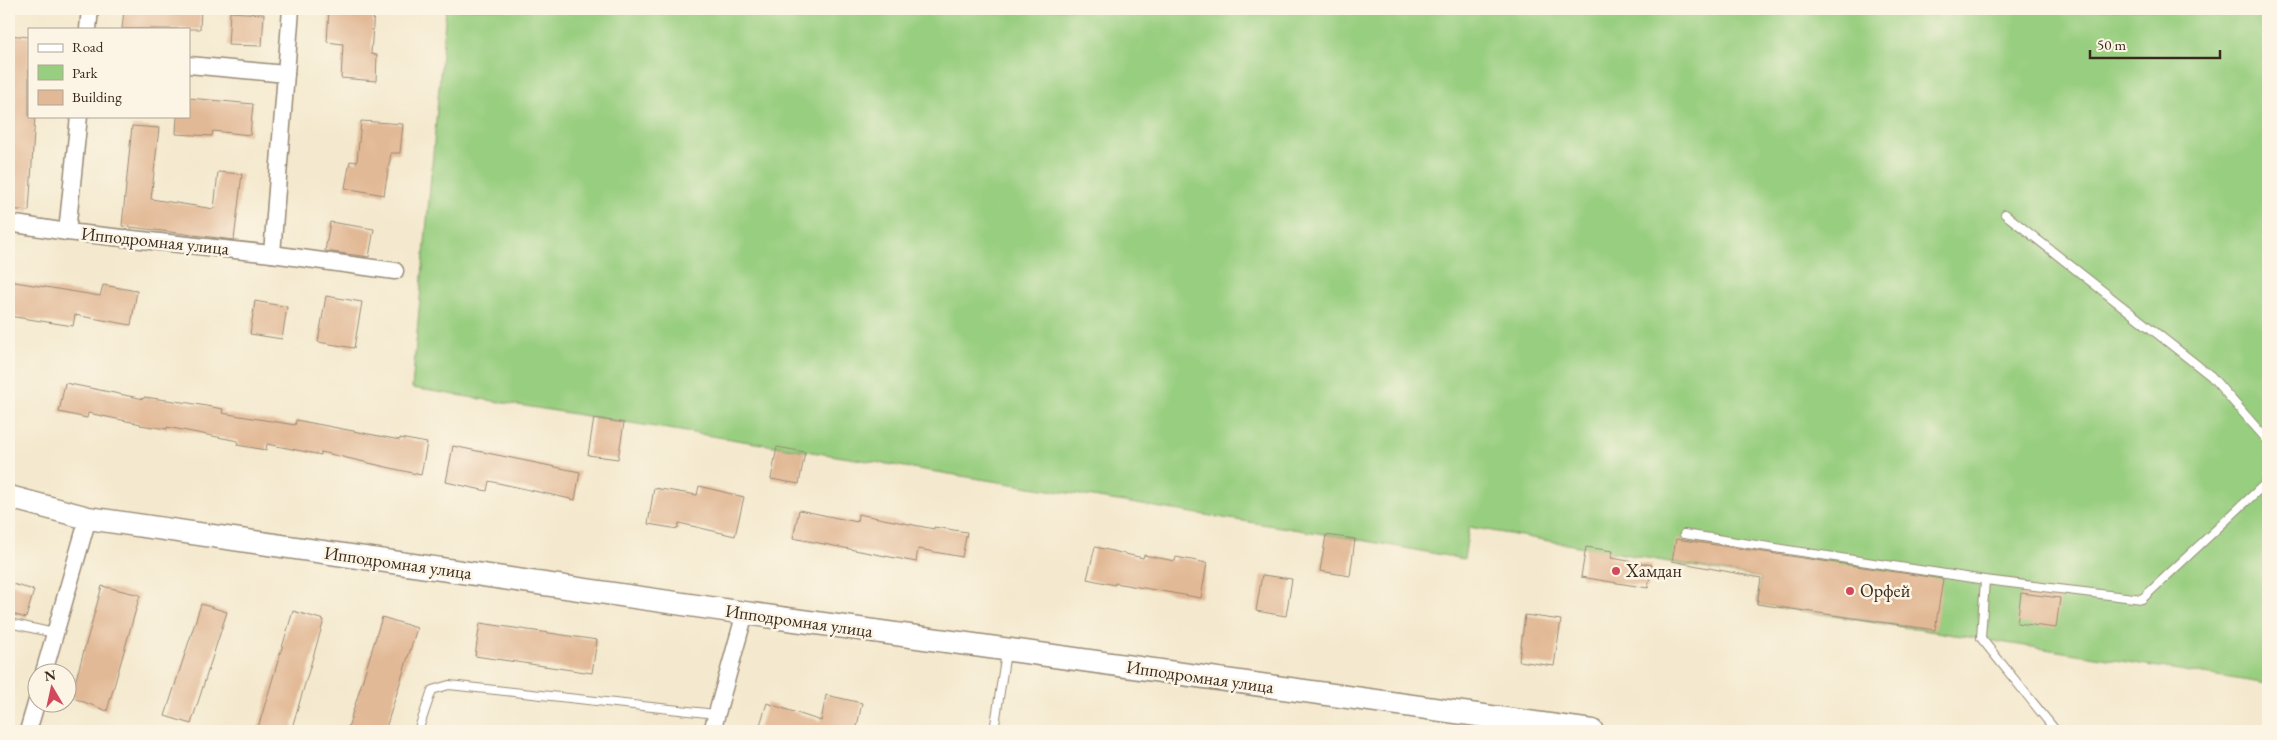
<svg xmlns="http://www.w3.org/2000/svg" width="2277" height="740" viewBox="0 0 2277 740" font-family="'EB Garamond',serif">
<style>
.green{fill:#98ce7f;stroke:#6a7c4e}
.building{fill:#e2b996}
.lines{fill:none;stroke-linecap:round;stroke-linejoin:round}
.lane-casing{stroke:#988a76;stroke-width:10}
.street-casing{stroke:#988a76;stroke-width:19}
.secondary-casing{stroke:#988a76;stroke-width:25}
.lane{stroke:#fff;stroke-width:8}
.street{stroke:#fff;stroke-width:16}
.secondary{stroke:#fff;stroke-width:22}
.poi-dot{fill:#d1495b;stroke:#fcf5e5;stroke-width:2}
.labels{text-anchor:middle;stroke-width:5;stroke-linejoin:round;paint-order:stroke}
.street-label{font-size:18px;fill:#3b2a1e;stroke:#fcf5e5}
.poi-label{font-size:18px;fill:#3b2a1e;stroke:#fcf5e5;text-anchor:start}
</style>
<rect width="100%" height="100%" fill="#fcf5e5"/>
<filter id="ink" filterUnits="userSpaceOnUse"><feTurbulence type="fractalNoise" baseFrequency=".02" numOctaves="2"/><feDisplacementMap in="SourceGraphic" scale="10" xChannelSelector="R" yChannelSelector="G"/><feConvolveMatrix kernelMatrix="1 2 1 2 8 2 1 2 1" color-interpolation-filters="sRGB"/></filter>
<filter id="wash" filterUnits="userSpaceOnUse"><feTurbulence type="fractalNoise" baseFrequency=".0096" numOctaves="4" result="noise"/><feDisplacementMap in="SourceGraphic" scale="20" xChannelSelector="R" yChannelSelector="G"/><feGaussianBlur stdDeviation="1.12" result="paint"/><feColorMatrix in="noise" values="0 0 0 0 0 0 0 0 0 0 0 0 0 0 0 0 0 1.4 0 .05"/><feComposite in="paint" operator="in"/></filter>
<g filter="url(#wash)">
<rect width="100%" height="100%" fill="#f4e9ce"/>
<polygon class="green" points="446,9 2268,9 2268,684 1757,604 1761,578 1469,527 1464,559 1355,539 412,388"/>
<g id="blocks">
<g class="building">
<polygon points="124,9 201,9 200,29 122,29"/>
<polygon points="329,9 374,11 371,54 377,55 376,81 341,78 343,44 327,42"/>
<polygon points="230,12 264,14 262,46 228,45"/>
<polygon points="9,35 29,37 29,116 35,116 29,211 9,209"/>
<polygon points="189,98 253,104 250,135 213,131 212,136 176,134 177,116 189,116"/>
<polygon points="361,121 403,124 400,153 391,153 384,195 345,188 350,161 357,162"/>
<polygon points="132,126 159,128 151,199 214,209 218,172 242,174 234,240 122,226"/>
<polygon points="330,222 374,229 369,257 325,251"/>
<polygon points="9,281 100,296 103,285 137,291 131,325 75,315 73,326 9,316"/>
<polygon points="326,296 362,302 354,348 318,342"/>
<polygon points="255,301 287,307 282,339 250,334"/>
<polygon points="65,383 144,399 144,397 189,403 223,409 222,413 295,425 296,420 400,440 400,438 427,443 421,475 321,452 321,455 267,444 266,450 237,445 238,441 167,427 167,429 140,425 141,424 88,413 87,418 59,412"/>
<polygon points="594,418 624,423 618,459 588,455"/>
<polygon points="453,446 580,472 575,500 489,481 487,491 446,482"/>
<polygon points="777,447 805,452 799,484 771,479"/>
<polygon points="699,486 744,497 735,536 679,523 678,529 648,524 654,488 697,495"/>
<polygon points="799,510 857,522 858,514 934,529 934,527 967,532 962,557 918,549 916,562 793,538"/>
<polygon points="1326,535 1355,539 1350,576 1320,571"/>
<polygon points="1676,539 1943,579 1935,630 1757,604 1761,578 1672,561"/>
<polygon points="1095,547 1143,558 1144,555 1175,561 1176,557 1207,563 1201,598 1115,583 1115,585 1087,579"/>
<polygon points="1586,547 1613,551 1611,558 1652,565 1648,588 1581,577"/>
<polygon points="1262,575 1292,579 1286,616 1256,611"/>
<polygon points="9,583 34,590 26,618 9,613"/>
<polygon points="102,586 140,595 107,711 71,697"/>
<polygon points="2021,593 2060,598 2056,628 2017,623"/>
<polygon points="201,604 227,612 191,724 165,716"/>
<polygon points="293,611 324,620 291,731 257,731"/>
<polygon points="1525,615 1561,620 1554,666 1519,661"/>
<polygon points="382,617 417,628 385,731 347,731"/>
<polygon points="480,623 597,640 592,673 475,656"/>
<polygon points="826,695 862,703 856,731 758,731 767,703 821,721"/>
</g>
</g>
</g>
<g filter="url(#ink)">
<use href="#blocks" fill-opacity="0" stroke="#988a76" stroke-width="1"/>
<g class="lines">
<g class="lane-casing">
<g id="lane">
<polyline points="2005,214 2211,376 2268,441"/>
<polyline points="1684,534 1985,580 1981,638 2056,731"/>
<polyline points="1985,580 2142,599 2268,481"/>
<polyline points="9,623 54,633"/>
<polyline points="418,731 432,690 449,685 716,714"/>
<polyline points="994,731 1006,652"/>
</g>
</g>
<g class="street-casing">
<g id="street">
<polyline points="88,29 90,9"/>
<polyline points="189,65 286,74"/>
<polyline points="9,223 67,232 272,254 395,271"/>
<polyline points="67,232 79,116"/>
<polyline points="272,254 291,9"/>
<polyline points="44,672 88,518"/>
<polyline points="28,731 38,697"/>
<polyline points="712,731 745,613"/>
</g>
</g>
<g class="secondary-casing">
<polyline id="secondary" points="9,497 88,518 745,613 1592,731"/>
</g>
<use href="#lane" class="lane"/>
<use href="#street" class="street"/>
<use href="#secondary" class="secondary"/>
</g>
</g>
<g class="poi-dot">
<circle cx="1616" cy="571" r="5"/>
<circle cx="1850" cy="591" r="5"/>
</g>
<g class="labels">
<g class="street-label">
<text transform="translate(155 241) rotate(6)" y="6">Ипподромная улица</text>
<text transform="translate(398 563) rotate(8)" y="6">Ипподромная улица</text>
<text transform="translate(799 621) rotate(8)" y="6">Ипподромная улица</text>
<text transform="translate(1200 677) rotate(8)" y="6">Ипподромная улица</text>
</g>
<g class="poi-label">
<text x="1626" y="577">Хамдан</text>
<text x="1860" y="597">Орфей</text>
</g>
</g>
<rect width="2277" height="740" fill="none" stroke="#fcf5e5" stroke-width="30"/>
<rect x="28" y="28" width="162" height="90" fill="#fcf5e5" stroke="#afa495"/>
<rect x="38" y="44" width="25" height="8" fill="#ffffff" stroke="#afa495"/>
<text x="72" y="52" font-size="15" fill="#3b2a1e">Road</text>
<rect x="38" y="65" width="25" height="15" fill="#98ce7f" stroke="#afa495"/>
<text x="72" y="78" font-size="15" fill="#3b2a1e">Park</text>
<rect x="38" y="90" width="25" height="15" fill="#e2b996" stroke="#afa495"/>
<text x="72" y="102" font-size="15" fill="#3b2a1e">Building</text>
<g transform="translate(52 688) rotate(351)"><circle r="24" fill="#fcf5e5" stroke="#afa495"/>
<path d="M0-4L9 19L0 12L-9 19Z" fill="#d1495b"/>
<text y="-8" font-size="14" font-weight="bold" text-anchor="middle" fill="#3b2a1e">N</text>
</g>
<path d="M2090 50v8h130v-8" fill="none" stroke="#3b2a1e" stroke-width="2.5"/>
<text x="2097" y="50" font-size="15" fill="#3b2a1e" stroke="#fcf5e5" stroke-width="4" paint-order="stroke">50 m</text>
</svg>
